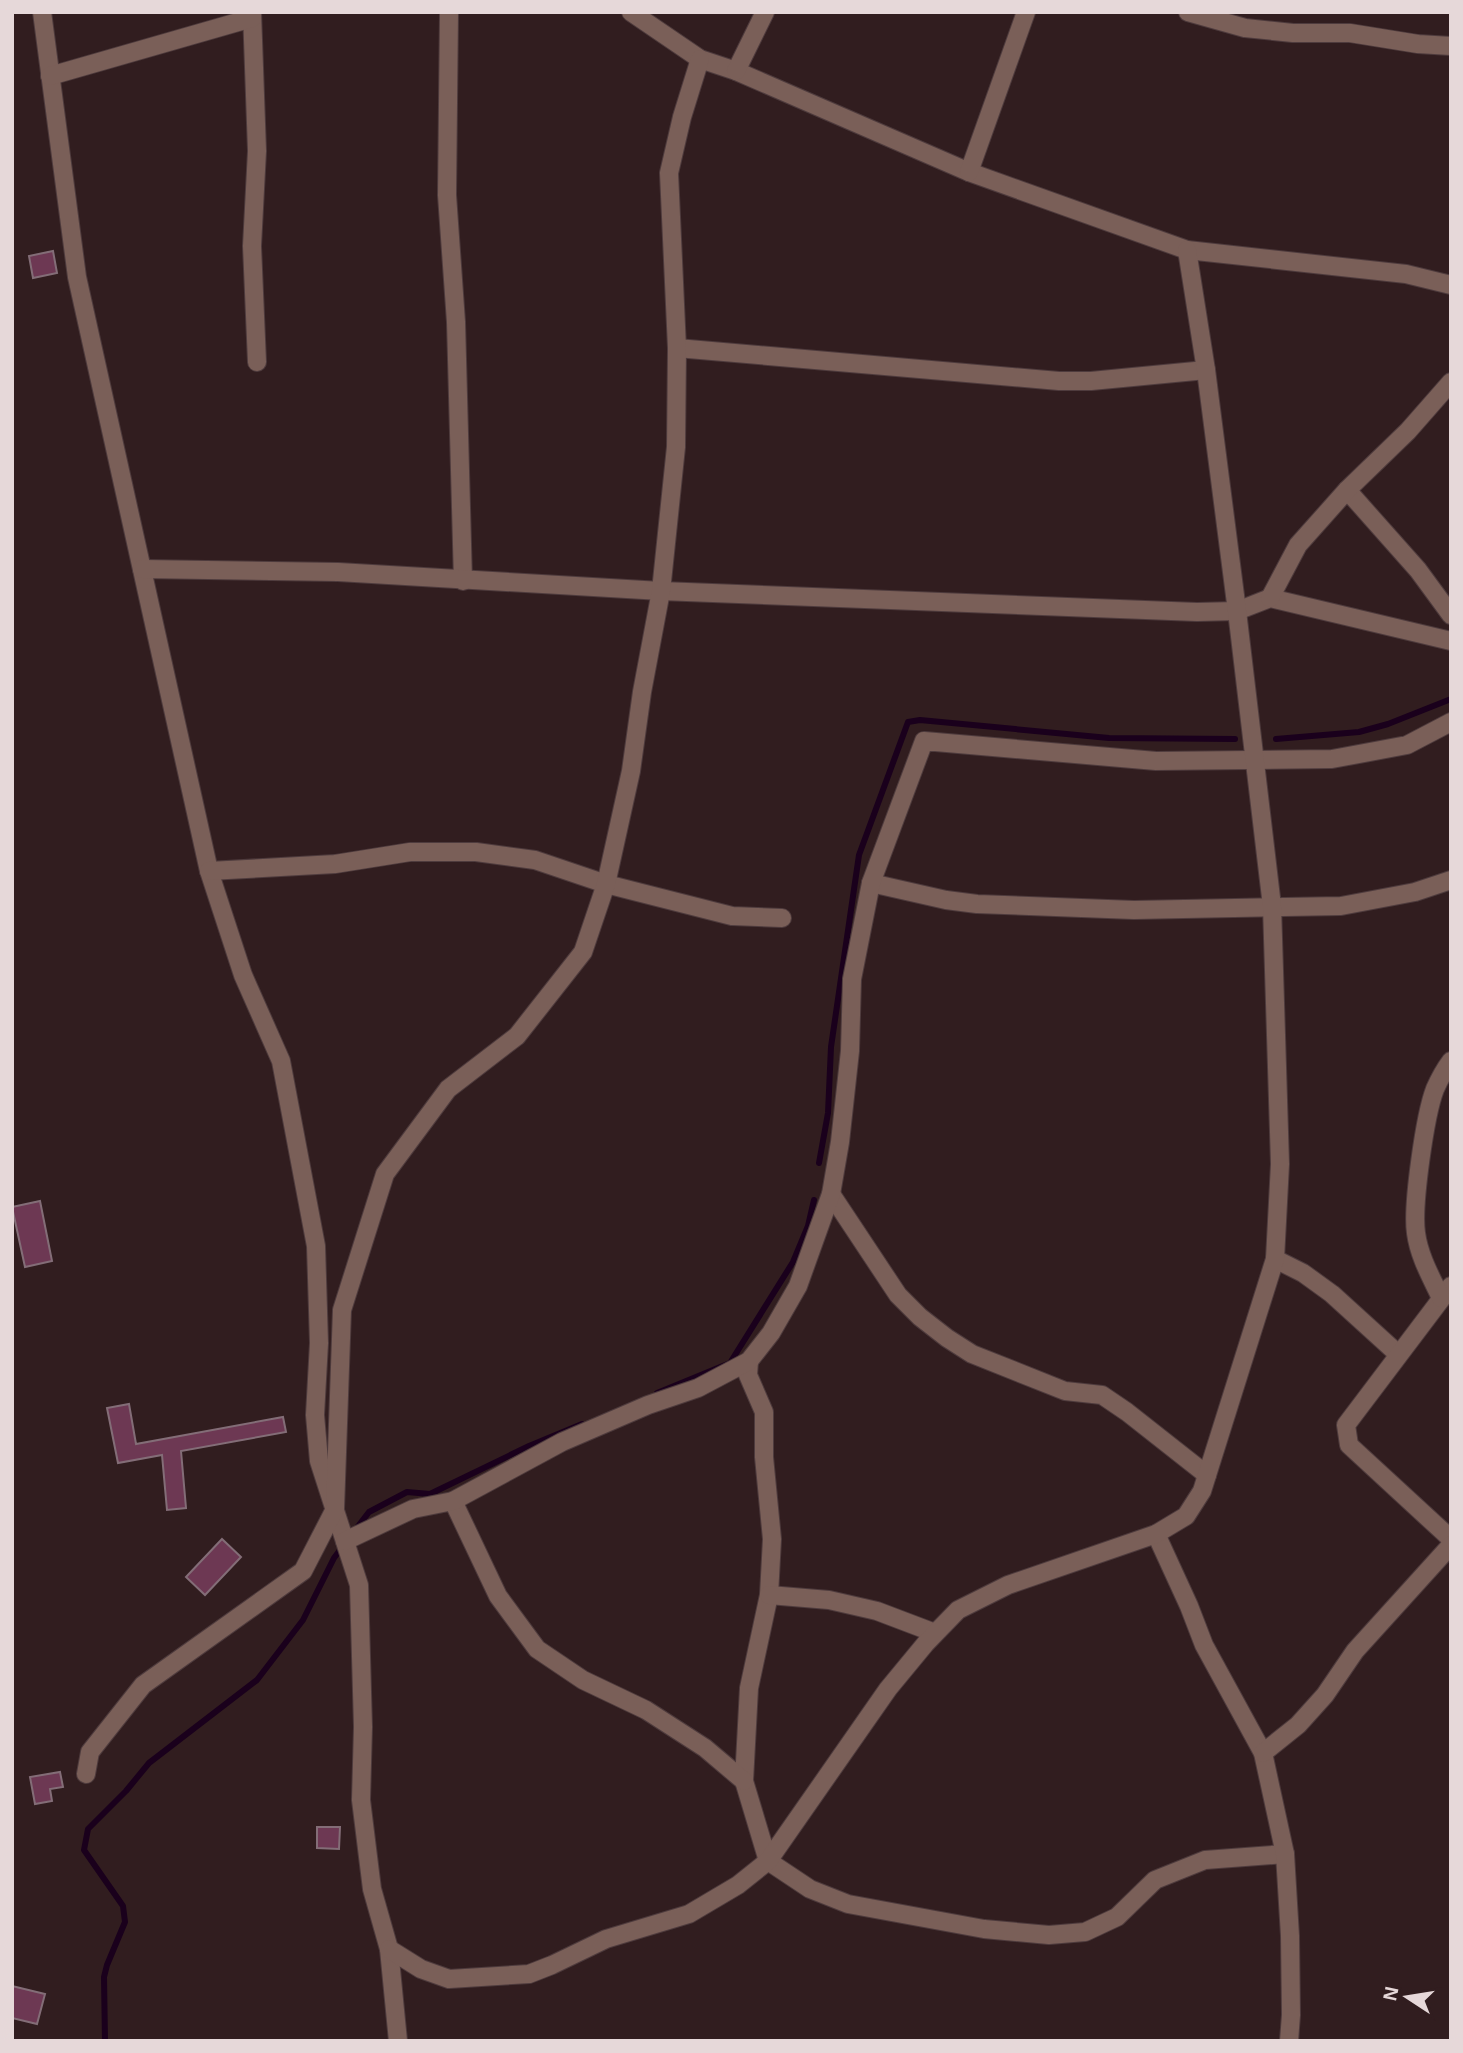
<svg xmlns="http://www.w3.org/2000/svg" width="1463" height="2053" viewBox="0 0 1463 2053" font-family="Helvetica,sans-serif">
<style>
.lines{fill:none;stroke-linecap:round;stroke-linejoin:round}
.stream{stroke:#1a001c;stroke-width:6}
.building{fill:#6d3853;stroke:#836d77;stroke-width:2}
.minor-casing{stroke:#4e3b3d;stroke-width:20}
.minor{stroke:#7a5f58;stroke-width:18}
</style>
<rect width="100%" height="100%" fill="#311d1f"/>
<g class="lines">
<g class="stream">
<polyline points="1276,739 1359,732 1388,724 1451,699"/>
<polyline points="819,1163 828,1113 831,1047 859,855 908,722 920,720 1109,738 1235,739"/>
<polyline points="657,1393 730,1363 793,1262 808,1226 814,1200"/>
<polyline points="356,1529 369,1512 407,1492 430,1494 529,1446 582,1424"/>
<polyline points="105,2041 104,1977 107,1965 125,1922 123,1906 84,1850 88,1829 126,1791 149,1763 257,1680 303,1620 334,1558 343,1546"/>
</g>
</g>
<g class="building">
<polygon points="53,251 57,273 33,278 29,256"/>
<polygon points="40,1201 52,1261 25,1267 12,1207"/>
<polygon points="129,1404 136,1444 283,1417 286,1432 181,1451 186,1508 167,1510 162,1455 118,1463 107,1408"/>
<polygon points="222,1539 241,1557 205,1595 186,1577"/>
<polygon points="60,1772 63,1787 50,1789 52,1801 35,1804 30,1777"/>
<polygon points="317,1827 340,1827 339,1849 317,1848"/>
<polygon points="12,1986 45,1994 37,2024 12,2018"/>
</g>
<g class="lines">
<g class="minor-casing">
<g id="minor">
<polyline points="42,12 77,277 209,871 243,975 281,1061 316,1246 319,1343 315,1415 319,1461 359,1585 363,1727 361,1800 372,1889 389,1949 398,2041"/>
<polyline points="252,12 257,151 252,246 257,362"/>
<polyline points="449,12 447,195 456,322 463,581"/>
<polyline points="631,12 700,59 736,71 969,172 1187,250 1406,274 1451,285"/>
<polyline points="1188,12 1245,28 1293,33 1350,33 1418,44 1451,46"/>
<polyline points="736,71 765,12"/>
<polyline points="50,76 252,18"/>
<polyline points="969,172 1026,12"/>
<polyline points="677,348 1059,381 1091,381 1206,370"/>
<polyline points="1347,490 1418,570 1451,615"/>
<polyline points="142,569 338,572 661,591 1197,612 1237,611 1270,598 1451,641"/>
<polyline points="1270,598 1298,545 1347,490 1408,431 1451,382"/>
<polyline points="209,871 335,864 410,852 476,852 535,860 606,884 732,916 782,918"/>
<polyline points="871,883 946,900 977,904 1134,910 1341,906 1415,892 1451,880"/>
<polyline points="831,1194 898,1295 920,1317 947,1338 972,1354 1065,1391 1102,1395 1127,1412 1207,1475"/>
<polyline points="1275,1259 1303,1273 1332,1294 1398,1354"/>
<polyline points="1451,1286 1346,1425 1349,1445 1451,1539"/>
<path d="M1441,1298C1431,1277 1419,1256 1416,1233C1412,1206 1425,1115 1435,1089C1439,1080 1445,1069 1451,1061"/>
<polyline points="749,1361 748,1375 764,1412 764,1457 772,1539 769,1595 749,1688 744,1781 768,1861 810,1889 848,1904 984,1929 1049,1935 1085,1932 1117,1917 1155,1880 1205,1860 1285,1854"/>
<polyline points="453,1501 498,1596 537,1649 583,1680 646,1710 705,1748 744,1781"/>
<polyline points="1156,1534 1189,1606 1204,1645 1263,1753 1285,1854 1290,1936 1291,2015 1289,2041"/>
<polyline points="345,1541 413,1509 453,1501 562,1442 648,1405 698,1388 749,1361 771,1333 798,1286 831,1194 840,1142 850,1051 852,979 871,883 924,741 1156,761 1332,759 1407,745 1451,722"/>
<polyline points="769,1595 829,1600 877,1611 935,1633"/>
<polyline points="1263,1753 1298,1725 1325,1695 1355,1651 1451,1545"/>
<polyline points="86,1774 90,1752 143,1685 303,1571 335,1509 342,1310 385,1174 448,1089 517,1036 583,952 606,884 631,771 642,692 661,591 676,447 677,348 669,173 682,117 700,59"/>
<polyline points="389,1949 421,1969 449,1979 529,1974 552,1965 606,1939 689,1914 738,1885 768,1861 888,1689 926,1643 958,1610 1008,1585 1156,1534 1186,1516 1202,1491 1275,1259 1280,1164 1272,906 1237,611 1206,370 1187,250"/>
</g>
</g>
<use href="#minor" class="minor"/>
</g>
<rect width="1463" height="2053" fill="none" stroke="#e6d8d9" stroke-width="28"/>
<g transform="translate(1407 1997) rotate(282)" stroke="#311d1f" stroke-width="5" paint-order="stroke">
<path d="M0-5L12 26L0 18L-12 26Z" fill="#e6d8d9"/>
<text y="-10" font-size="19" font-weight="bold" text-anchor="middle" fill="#e6d8d9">N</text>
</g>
</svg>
